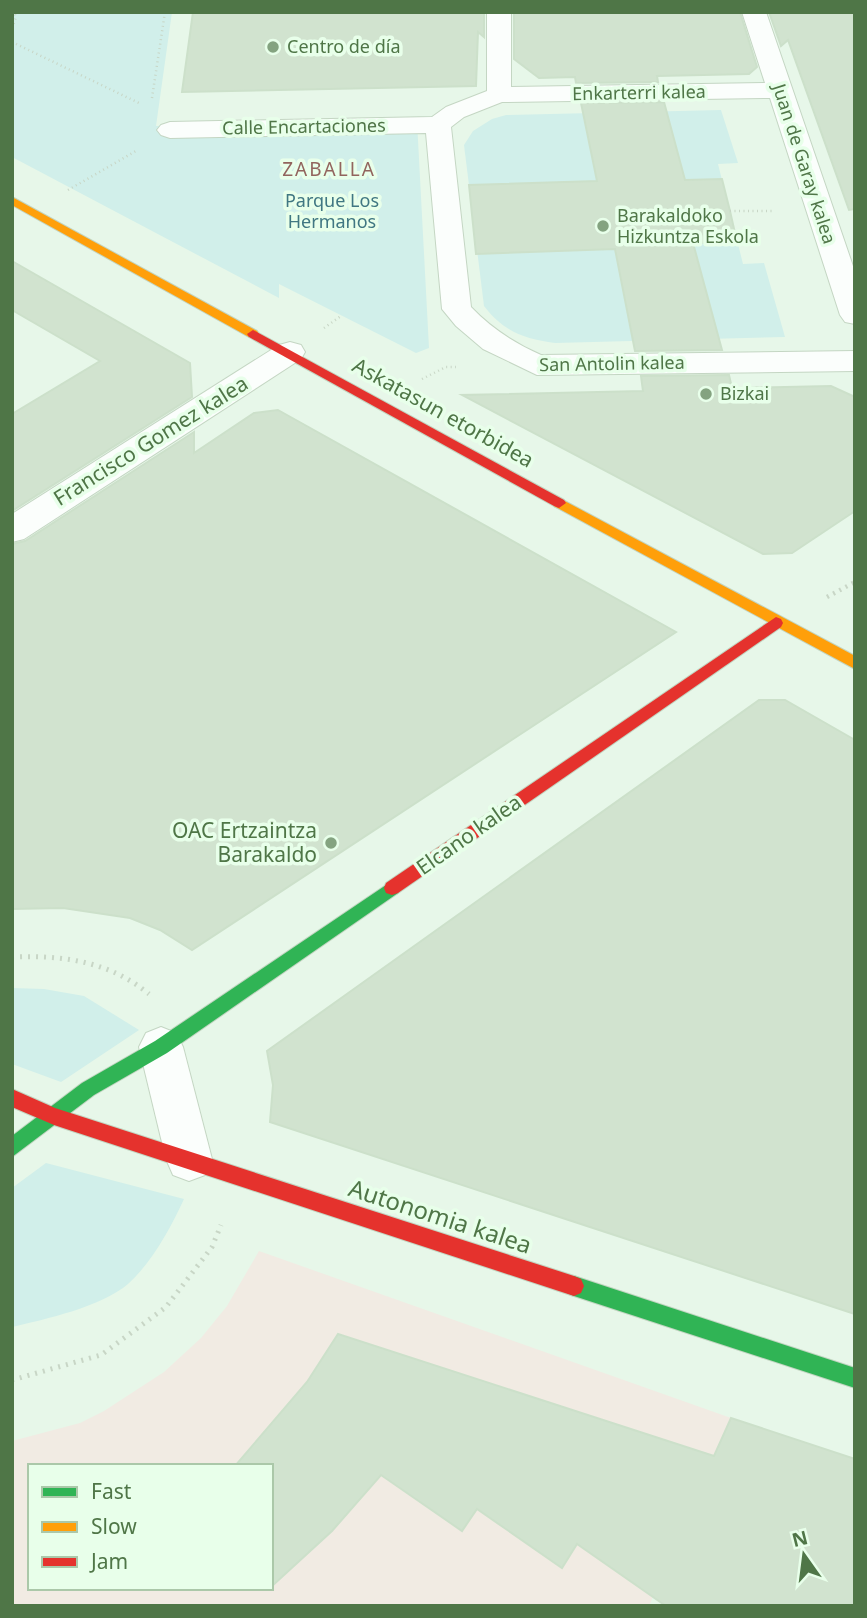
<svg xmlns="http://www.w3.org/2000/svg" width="867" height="1618" viewBox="0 0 867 1618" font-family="'Noto Sans',sans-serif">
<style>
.education{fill:#f1ebe3;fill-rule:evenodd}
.green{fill:#d1efea}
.building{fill:#d1e3cf;stroke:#cce0ca;stroke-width:2}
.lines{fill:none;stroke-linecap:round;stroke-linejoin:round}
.street-casing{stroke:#c4d6c3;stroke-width:2}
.fast-casing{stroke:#c2d5c1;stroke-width:2}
.slow-casing{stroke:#c2d5c1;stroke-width:2}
.jam-casing{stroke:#c2d5c1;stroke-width:2}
.path-far2{stroke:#c8d6c6;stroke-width:2.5;stroke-dasharray:1 3.5;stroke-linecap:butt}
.path-far1{stroke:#c8d6c6;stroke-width:4.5;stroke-dasharray:2 5;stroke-linecap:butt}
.path{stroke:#c8d6c6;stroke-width:5;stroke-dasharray:2 6;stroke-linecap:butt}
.street{fill:#fbfefc;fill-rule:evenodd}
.fast{fill:#30b455;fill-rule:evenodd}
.slow{fill:#ff9f0a;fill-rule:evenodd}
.jam{fill:#e5322d;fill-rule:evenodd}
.poi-dot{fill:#84a380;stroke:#e8ffea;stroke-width:2.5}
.labels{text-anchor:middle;stroke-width:7;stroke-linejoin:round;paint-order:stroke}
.far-poi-label{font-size:18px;fill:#4f7647;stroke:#e8ffea;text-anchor:start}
.far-street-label{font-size:18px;fill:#4f7647;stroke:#e8ffea}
.far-park-label{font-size:18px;fill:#407782;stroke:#e8ffea}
.far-neighbourhood-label{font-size:19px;letter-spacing:2px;fill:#92655e;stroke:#e8ffea}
.street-label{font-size:21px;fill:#4f7647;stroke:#e8ffea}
.poi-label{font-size:21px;fill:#4f7647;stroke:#e8ffea;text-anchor:end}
.near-street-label{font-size:24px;fill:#4f7647;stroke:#e8ffea}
</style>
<rect width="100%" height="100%" fill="#e7f7e9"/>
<path class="education" d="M259,1251L731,1418L649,1606H12V1441L80,1423L104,1411L164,1372L201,1338L227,1306ZM30,1466H271V1588H30Z"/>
<g class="green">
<polygon points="12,12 172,12 156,126 417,121 429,348 416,353 279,284 279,298 12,157"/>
<path d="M721,110L738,163L718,164L743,264L764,263L785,337L555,343C524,339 503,331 484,306L464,145L473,131L492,119L506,115Z"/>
<polygon points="12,988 44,989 84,996 139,1030 61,1082 12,1064"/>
<path d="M46,1163L184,1199C170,1229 153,1261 128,1284C101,1307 46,1319 12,1327V1188Z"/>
</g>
<g class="building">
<polygon points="193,12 484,12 484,37 478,32 476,86 182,92"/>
<polygon points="514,12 740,12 757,67 749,74 657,76 658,82 576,83 575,77 539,78 514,59"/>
<polygon points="769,12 855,12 855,209 849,210 788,40 781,46"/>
<polygon points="664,102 685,180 722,179 730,211 737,242 693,243 722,350 635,351 615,249 476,254 469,185 597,181 581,103"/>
<polygon points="12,261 190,363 192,397 12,511 12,414 100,361 12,310"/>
<polygon points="729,375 732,388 831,386 855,397 855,511 792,553 763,554 462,395 643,391 641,376"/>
<polygon points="278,410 676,632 192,950 160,930 130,918 63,908 12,909 12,544 25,541 194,432 194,453 254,413"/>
<polygon points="759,700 785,700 855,740 855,1314 270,1122 273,1085 267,1051"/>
<polygon points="338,1334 714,1456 731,1418 855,1459 855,1606 666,1606 577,1544 562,1568 477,1509 462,1531 381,1475 332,1531 271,1587 271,1466 235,1466 307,1382"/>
</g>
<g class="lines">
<g class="street-casing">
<g id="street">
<path d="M487,12H511V87L765,83L742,12H766L855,272V324L845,322L840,315L770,98L502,102L464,117L451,127L471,307C491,328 514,343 541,355L855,351V371L537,375L483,349L456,326L442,309L426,133L170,138L161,135L157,130L161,125L170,122L432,117L446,107L487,91Z"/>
<polygon points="290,342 301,345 305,352 301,359 24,539 12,542 12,514 279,345"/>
<polygon points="161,1027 176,1033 183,1047 212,1159 205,1175 189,1181 173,1175 166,1159 139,1047 146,1033"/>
</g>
</g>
<g class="fast-casing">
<g id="fast">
<polygon points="392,881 398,883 400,888 398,893 167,1053 94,1095 12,1157 12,1136 82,1083 155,1041"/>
<polygon points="574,1276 855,1368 855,1388 574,1296 567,1293 564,1286 567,1279"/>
</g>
</g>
<g class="slow-casing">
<g id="slow">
<polygon points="12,197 257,331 259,334 257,337 249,337 12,205"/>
<polygon points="559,498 855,656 855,669 554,506 554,500"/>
</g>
</g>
<g class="jam-casing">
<g id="jam">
<polygon points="253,330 564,500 566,503 559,508 554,506 249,337 247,334"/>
<polygon points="776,617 781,619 783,623 781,627 398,893 392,895 386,893 384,888 386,883"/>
<polygon points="12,1089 55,1108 574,1276 581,1279 584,1286 581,1293 574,1296 54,1125 12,1107"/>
</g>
</g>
<g class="path-far2">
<polyline points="12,28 16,17 14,12"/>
<polyline points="12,42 141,104"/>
<polyline points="152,98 165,12"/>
<polyline points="68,190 136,151"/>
<polyline points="730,211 775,211"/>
<polyline points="324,328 341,316"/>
<polyline points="422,379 446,367 456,367"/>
</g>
<polyline class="path-far1" points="827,597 855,582"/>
<g class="path">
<path d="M12,957C62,955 109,961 149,994"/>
<polyline points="12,1380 101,1355 166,1307 212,1247 221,1225"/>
</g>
<use href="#street" class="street"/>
<use href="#fast" class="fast"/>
<use href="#slow" class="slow"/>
<use href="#jam" class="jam"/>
</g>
<g class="poi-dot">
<circle cx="273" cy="47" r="7"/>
<circle cx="603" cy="226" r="7"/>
<circle cx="706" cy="394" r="7"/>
<circle cx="331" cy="843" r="7"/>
</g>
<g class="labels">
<g class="far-poi-label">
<text x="287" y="53">Centro de día</text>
<text x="617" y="222">Barakaldoko<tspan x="617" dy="21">Hizkuntza Eskola</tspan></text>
<text x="720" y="400">Bizkai</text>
</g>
<g class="far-street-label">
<text transform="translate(639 93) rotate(-1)" y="6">Enkarterri kalea</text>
<text transform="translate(304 127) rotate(-1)" y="6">Calle Encartaciones</text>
<text transform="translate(804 164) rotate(72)" y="6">Juan de Garay kalea</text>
<text transform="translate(612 364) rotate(-1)" y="6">San Antolin kalea</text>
</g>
<g class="far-park-label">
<text x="332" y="207">Parque Los<tspan x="332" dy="21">Hermanos</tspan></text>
</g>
<g class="far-neighbourhood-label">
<text x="329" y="176">ZABALLA</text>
</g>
<g class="street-label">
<text transform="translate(443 413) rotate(29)" y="7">Askatasun etorbidea</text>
<text transform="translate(151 441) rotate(-32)" y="7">Francisco Gomez kalea</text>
<text transform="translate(469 835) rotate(-35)" y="7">Elcano kalea</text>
</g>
<g class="poi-label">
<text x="317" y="838">OAC Ertzaintza<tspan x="317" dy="24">Barakaldo</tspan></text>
</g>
<g class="near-street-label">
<text transform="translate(440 1217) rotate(18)" y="8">Autonomia kalea</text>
</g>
</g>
<rect width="867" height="1618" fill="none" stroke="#4f7647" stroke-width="28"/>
<rect x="28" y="1464" width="245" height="126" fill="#e8ffea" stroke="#abc8a9" stroke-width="2"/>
<rect x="42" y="1487" width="35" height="10" fill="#30b455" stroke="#abc8a9" stroke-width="2"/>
<text x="91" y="1499" font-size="21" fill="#4f7647">Fast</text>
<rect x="42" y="1522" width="35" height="10" fill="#ff9f0a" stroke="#abc8a9" stroke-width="2"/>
<text x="91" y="1534" font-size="21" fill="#4f7647">Slow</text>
<rect x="42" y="1557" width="35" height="10" fill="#e5322d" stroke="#abc8a9" stroke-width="2"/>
<text x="91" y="1569" font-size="21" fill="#4f7647">Jam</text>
<g transform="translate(804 1555) rotate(346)" stroke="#e8ffea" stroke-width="5" paint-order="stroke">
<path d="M0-5L12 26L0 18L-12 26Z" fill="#4f7647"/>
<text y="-10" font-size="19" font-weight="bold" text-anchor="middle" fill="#4f7647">N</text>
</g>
</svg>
